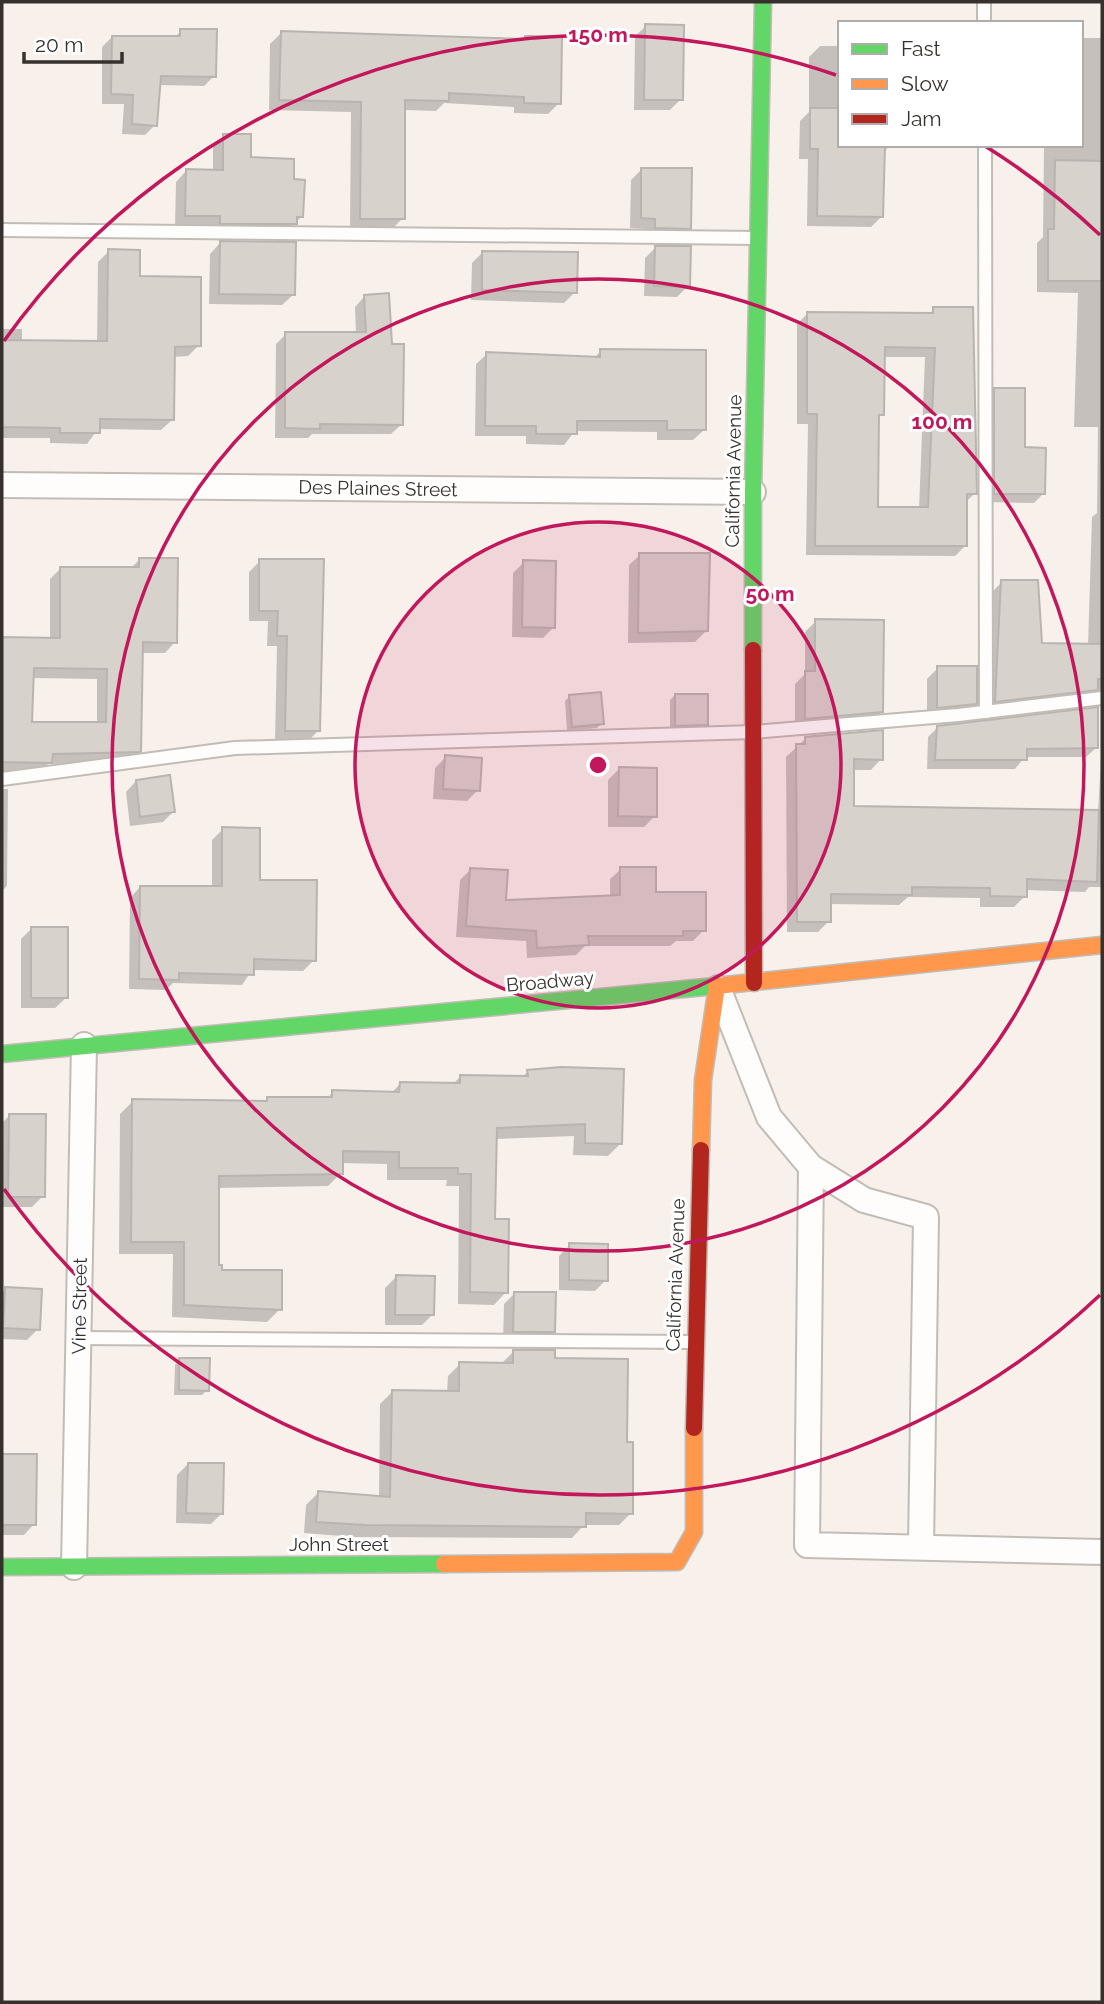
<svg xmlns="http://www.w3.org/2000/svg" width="1104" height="2004" viewBox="0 0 1104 2004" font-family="Raleway,sans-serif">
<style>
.shadow{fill:#0003;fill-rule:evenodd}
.building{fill:#d8d2cd;stroke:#b9b4af;stroke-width:2;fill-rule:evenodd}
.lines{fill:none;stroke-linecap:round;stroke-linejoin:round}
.lane-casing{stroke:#c2bcb7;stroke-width:16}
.street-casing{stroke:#c2bcb7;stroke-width:28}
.fast-casing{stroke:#c2bcb7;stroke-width:19}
.slow-casing{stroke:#c2bcb7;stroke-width:19}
.jam-casing{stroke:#c2bcb7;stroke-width:19}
.lane{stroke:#fefdfc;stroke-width:12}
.street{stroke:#fefdfc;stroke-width:24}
.fast{stroke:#63d668;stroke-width:16}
.slow{stroke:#ff974d;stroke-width:16}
.jam{stroke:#b3261e;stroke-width:16}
.ring{fill:none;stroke:#c2185b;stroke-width:3.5}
.labels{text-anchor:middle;stroke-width:6;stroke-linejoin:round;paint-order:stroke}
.street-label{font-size:19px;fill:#36312d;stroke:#fff}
.centre{fill:#c2185b;stroke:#fff;stroke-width:3.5}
.ring-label{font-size:21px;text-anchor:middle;font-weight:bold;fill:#c2185b;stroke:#fff;stroke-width:6;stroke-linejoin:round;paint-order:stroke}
</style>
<rect width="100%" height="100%" fill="#f8f1eb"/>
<g class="shadow">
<polygon points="1005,21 1053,23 1004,23"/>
<polygon points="646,26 681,99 670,110 634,110 635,36"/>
<polygon points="181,31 214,76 204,86 158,85 155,125 145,135 122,134 124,104 102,104 102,47 112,37 174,38"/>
<polygon points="281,33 523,41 526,38 559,103 548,114 514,113 514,107 444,103 436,111 404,110 403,218 392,229 350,229 351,112 269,110 270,44"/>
<polygon points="1081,38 1102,38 1102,690 1095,690 1084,701 984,713 990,594 1002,582 1040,645 1088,646 1092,517 1097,513 1098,427 1074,427 1078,293 1037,292 1037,243 1043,237 1044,145 1081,145"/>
<polygon points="820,46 840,46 840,145 889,145 883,155 882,216 871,227 807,226 808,159 799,159 800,121 809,112 809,57"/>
<polygon points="224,136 249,159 292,181 301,217 284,234 175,226 176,182 186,171 213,171 213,147"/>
<polygon points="642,169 689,228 678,239 645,238 645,229 630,228 631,180"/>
<polygon points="220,243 293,295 282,305 209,304 210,254"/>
<polygon points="656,247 688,286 677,297 644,296 645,258"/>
<polygon points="109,251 138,278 199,345 188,356 173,357 172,420 161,430 98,429 87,444 50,443 50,438 2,438 2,329 22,329 22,342 97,343 98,262"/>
<polygon points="483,252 575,292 564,303 471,300 472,263"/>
<polygon points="365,296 391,346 402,424 391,434 312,434 308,438 275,438 276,344 286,334 356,334 355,307"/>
<path d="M934,309L975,493L965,503V546L955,556L806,555L808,424H797V324L807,314L928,315ZM883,357H925L919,509L876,508L877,419L882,414Z"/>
<polygon points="601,351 704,430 693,440 657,440 657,432 575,431 564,445 526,444 526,436 475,436 476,364 487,354 593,359"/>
<polygon points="995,389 1044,493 1034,503 986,502 986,399"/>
<polygon points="640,555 706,631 695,642 628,643 629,565"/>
<path d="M140,559L175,642L165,653H141L139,751L129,762L48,764L40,773L5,772L2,775V639L50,640V579L61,568L130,569ZM32,678L97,679V723L31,724Z"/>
<polygon points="260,561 322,561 318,731 307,742 275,741 277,646 267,646 268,621 249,621 249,572"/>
<polygon points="524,562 554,627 543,638 512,637 513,573"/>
<polygon points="816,621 882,712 871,723 795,729 795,684 805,674 805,632"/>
<polygon points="938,668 975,703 965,714 927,718 927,679"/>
<polygon points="675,695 706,724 701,729 670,730 670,700"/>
<polygon points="570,696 602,723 597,728 567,731 565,701"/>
<polygon points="938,727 1096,748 1086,757 1025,757 1015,769 927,769 928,737"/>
<polygon points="806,738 881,759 871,770 853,770 852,807 1098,812 1102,742 1102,887 1089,887 1085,892 1025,890 1025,896 1014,907 980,907 980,898 908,897 899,905 829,904 829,921 818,932 787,932 786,757"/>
<polygon points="446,757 478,790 467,801 433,799 435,768"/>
<polygon points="619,769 655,816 644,827 608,827 608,780"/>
<polygon points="136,781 174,811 163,822 130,826 126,792"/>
<polygon points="2,789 8,789 7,886 2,891"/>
<polygon points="223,829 314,960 303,971 252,970 242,985 173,983 166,990 129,989 130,898 140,887 212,888 212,840"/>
<polygon points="471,869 504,902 610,897 610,879 621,869 704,930 693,941 676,941 670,946 585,946 576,955 527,958 526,941 456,937 460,880"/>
<polygon points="31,929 66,998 55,1008 21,1008 21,939"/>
<polygon points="528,1071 621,1143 608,1156 573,1155 574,1136 495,1139 493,1220 506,1292 494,1305 458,1304 459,1186 446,1186 447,1180 387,1180 387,1164 341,1163 341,1173 328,1186 218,1188 217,1267 280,1309 267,1322 172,1317 173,1254 119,1254 120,1114 133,1101 264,1103 268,1098 326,1099 333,1092 391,1093 400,1084 453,1084 461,1076 522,1078"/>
<polygon points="10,1115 43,1196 32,1207 2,1207 2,1123"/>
<polygon points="570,1245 606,1280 595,1291 559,1290 559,1256"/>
<polygon points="396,1277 433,1314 422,1325 385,1325 385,1288"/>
<polygon points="6,1289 38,1329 27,1340 2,1339 2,1293"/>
<polygon points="515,1293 553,1332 543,1342 503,1342 504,1304"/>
<polygon points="514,1351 553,1360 626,1444 631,1513 619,1525 584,1525 572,1538 353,1537 304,1533 306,1505 318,1493 379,1497 380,1404 392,1392 447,1393 448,1376 460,1364 502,1363"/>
<polygon points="180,1360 207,1390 202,1395 174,1395 175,1365"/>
<polygon points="2,1456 36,1456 34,1524 24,1535 2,1535"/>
<polygon points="188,1464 222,1513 211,1524 176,1523 177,1475"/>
</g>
<g class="building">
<polygon points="645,24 684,25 683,100 644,100"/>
<polygon points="180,29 217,29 216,77 161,76 157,126 132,124 133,95 111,94 112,36 180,36"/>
<polygon points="281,31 525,39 525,36 562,36 561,104 524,103 524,97 449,93 449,101 405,100 405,219 360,219 361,102 279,100"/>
<polygon points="810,108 840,108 840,145 885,145 883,217 817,216 818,149 810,149"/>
<polygon points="223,134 251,134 251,157 294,159 294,179 305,180 303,217 297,217 297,224 220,224 220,216 185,216 186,169 223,170"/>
<polygon points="1055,160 1102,161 1102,281 1048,281 1048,229 1054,229"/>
<polygon points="641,168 692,168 691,229 655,228 655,219 641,218"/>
<polygon points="220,241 296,242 295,295 219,294"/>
<polygon points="655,246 691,246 690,287 654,286"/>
<polygon points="108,249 140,250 140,276 201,277 201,346 175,347 174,420 100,419 100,433 60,433 60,428 2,427 2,340 107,341"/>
<polygon points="482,251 578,252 577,293 482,290"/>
<polygon points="389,293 392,344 404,344 403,425 320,424 320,429 285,428 285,332 366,332 364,295"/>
<path d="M933,307H973L977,494H967V546H815L817,414H807V312L933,313ZM885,347L935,348L928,507H878L879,415H884Z"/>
<polygon points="600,349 706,350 706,430 667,430 667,421 577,421 577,434 536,434 536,426 485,426 486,352 600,357"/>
<polygon points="994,388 1025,388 1025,447 1046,448 1045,494 994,494"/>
<polygon points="639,553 710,553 708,631 638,633"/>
<path d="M139,558H178L177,643L143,642L141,752L53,754L52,763L2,762V637L60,638V567H139ZM34,668L107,669L106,722H32Z"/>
<polygon points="259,559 324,559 320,731 285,731 287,636 277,636 278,611 259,611"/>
<polygon points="523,560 556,561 555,628 522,627"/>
<polygon points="1001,580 1038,580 1042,643 1102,644 1102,679 1098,679 1098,690 995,702"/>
<polygon points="815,619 884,620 883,712 805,719 805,671 815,671"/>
<polygon points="937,666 977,666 977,704 937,708"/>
<polygon points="601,692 604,724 572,727 569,695"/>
<polygon points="675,694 708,694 708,725 675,726"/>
<polygon points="1098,707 1098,748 1027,749 1027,760 935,760 937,726"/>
<polygon points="883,730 883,760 854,759 854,806 1099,810 1097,882 1027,879 1027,897 990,896 990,888 912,887 912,895 831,894 831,922 797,922 796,744 805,744 805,737"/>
<polygon points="445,755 482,758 480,791 443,789"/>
<polygon points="619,767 657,768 657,817 618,816"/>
<polygon points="170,775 175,812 140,817 136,780"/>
<polygon points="222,827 260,828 260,880 317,880 316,961 254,959 254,975 179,973 179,980 139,979 140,886 222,886"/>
<polygon points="620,867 656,867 656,892 706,892 706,931 683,931 683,936 588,936 589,945 537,948 536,931 466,926 470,868 508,870 506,900 620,895"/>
<rect x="31" y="927" width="37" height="71"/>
<polygon points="561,1067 624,1069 622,1144 585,1143 585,1124 497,1128 495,1219 509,1219 508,1293 470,1292 471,1174 458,1174 458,1168 399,1168 399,1152 343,1151 343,1174 219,1176 219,1265 222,1265 222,1270 282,1270 282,1310 184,1305 184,1242 131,1242 132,1099 267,1101 267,1097 332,1097 332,1090 399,1092 400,1082 460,1083 460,1075 528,1076 527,1070"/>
<polygon points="9,1114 46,1114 45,1197 8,1197"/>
<polygon points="569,1243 608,1244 608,1281 569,1280"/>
<polygon points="396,1275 435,1276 434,1315 395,1315"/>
<polygon points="5,1287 42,1289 40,1330 3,1328"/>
<polygon points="514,1292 556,1292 555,1332 513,1332"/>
<polygon points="513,1350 555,1350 555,1358 628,1359 627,1442 633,1442 633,1514 586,1513 586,1527 366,1525 316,1522 318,1491 390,1497 392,1390 459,1391 459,1362 513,1363"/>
<polygon points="179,1358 210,1358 209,1391 179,1390"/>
<polygon points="2,1454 37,1454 36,1525 2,1525"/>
<polygon points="188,1463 224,1463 223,1514 186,1513"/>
</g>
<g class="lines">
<g class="lane-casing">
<g id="lane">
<polyline points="984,2 984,23"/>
<polyline points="985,145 986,712"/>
<polyline points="2,230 757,238"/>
<polyline points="2,779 235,748 754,732 958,715 1102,698"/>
<polyline points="78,1338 693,1342"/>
</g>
</g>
<g class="street-casing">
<g id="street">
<polyline points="2,485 753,492"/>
<polyline points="718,988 769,1117 811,1167 864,1200 926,1217 921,1547"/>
<polyline points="811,1167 807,1545 1102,1552"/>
<polyline points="74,1567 84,1045"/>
</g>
</g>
<g class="fast-casing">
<g id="fast">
<polyline points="753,650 753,492 763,2"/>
<polyline points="2,1054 716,986"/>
<polyline points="2,1567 444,1564"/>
</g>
</g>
<g class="slow-casing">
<g id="slow">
<polyline points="716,986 1102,945"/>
<polyline points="701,1150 703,1080 717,986"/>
<polyline points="444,1564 677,1562 694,1532 694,1428"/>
</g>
</g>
<g class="jam-casing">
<g id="jam">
<polyline points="753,650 754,983"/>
<polyline points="694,1428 701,1150"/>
</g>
</g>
<use href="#lane" class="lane"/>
<use href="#street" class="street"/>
<use href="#fast" class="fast"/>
<use href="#slow" class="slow"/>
<use href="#jam" class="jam"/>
</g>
<circle cx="598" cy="765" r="243" fill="#c2185b" fill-opacity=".12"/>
<g class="ring">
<circle cx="598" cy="765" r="243"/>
<circle cx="598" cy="765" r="486"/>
<path d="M1100 1295A730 730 0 0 1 4 1189M4 341A730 730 0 0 1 836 75M985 146A730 730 0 0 1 1100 235"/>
</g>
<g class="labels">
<g class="street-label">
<text transform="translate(733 471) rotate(-89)" y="7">California Avenue</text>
<text transform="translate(378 488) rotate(1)" y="7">Des Plaines Street</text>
<text transform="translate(550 981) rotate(-5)" y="7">Broadway</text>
<text transform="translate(675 1275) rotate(-88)" y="7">California Avenue</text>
<text transform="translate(79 1306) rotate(-89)" y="7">Vine Street</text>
<text x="339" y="1551">John Street</text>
</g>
</g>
<circle cx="598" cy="765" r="10" class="centre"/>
<g class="ring-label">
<text x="598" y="42">150 m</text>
<text x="942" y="429">100 m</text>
<text x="770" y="601">50 m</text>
</g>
<rect width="1104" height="2004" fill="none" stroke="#36312d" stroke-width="7"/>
<rect x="838" y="21" width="245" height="126" fill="#ffffff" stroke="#afadab" stroke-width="2"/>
<rect x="852" y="44" width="35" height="10" fill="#63d668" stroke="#afadab" stroke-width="2"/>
<text x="901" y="56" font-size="21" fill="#36312d">Fast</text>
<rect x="852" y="79" width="35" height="10" fill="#ff974d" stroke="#afadab" stroke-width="2"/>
<text x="901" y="91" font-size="21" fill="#36312d">Slow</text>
<rect x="852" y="114" width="35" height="10" fill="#b3261e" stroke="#afadab" stroke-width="2"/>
<text x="901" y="126" font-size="21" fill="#36312d">Jam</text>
<path d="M24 52v10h98v-10" fill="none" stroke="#36312d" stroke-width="3.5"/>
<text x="35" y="52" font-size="21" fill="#36312d" stroke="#ffffff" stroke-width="5" paint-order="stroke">20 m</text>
</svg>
